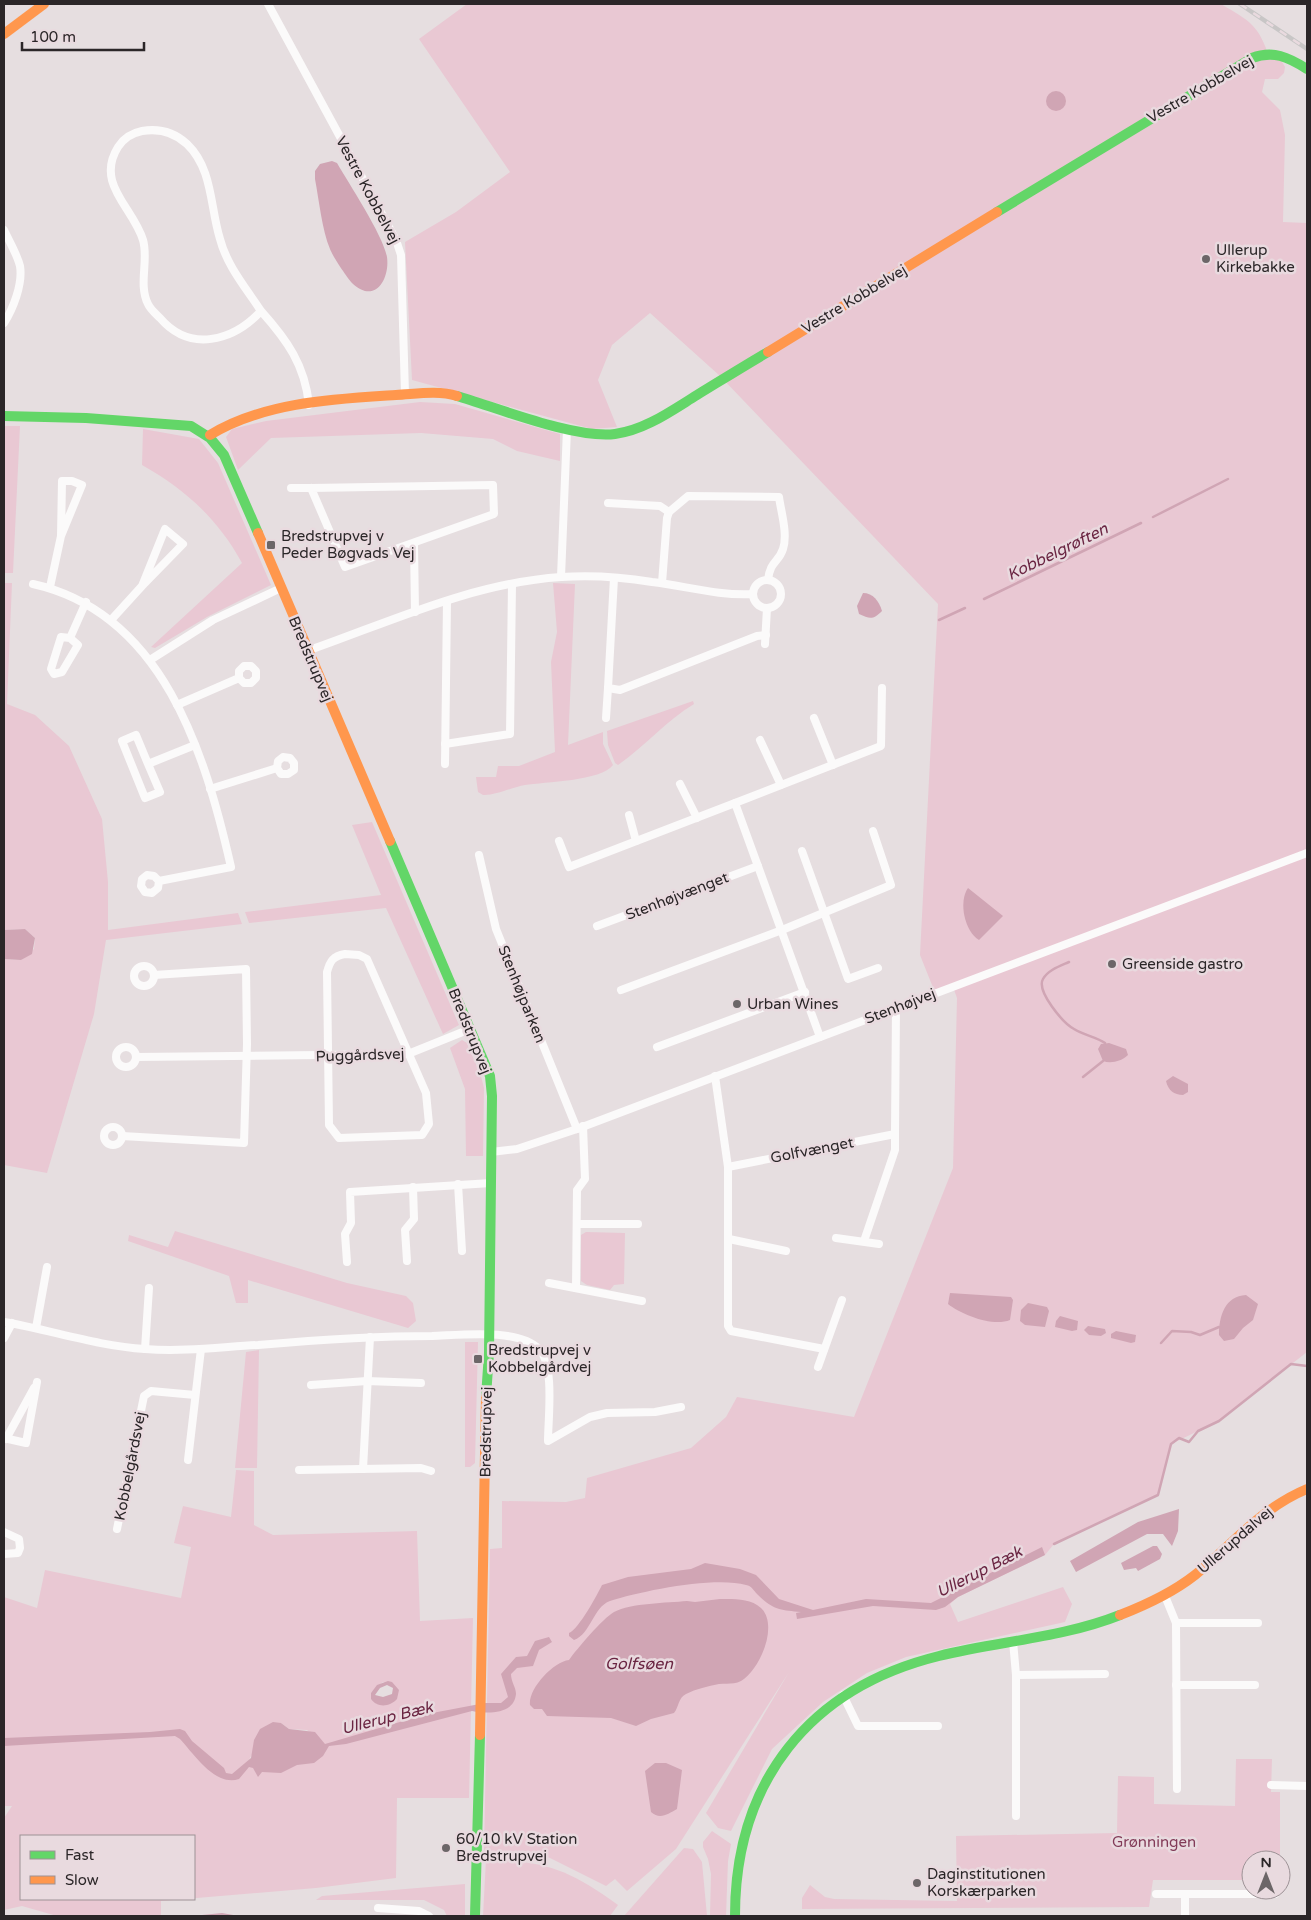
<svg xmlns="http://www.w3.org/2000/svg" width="1311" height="1920" viewBox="0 0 1311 1920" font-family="'Varela Round',sans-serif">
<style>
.green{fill:#e9c8d3;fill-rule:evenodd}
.water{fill:#d0a5b4;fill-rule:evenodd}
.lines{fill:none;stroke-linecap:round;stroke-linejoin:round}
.stream{stroke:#d0a5b4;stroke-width:2.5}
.street{stroke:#fbfafa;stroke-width:8}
.fast{stroke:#63d668;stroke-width:10}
.slow{stroke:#ff974d;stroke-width:10}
.rail-casing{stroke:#c8c6c6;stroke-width:4.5}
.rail{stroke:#e9dadf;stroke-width:2.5;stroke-dasharray:8;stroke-linecap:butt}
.poi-dot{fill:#6c6668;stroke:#e9dadf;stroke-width:2}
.labels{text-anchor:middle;stroke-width:5;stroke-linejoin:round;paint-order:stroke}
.street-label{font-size:15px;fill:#2b2628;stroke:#e9dadf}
.poi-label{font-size:15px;fill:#2b2628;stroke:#e9dadf;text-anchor:start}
.park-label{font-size:15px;fill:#823b58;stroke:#e9dadf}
.water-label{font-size:16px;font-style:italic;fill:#6a2542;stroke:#e9dadf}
</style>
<rect width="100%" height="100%" fill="#e6dee0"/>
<g class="green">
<path d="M467,4H1221C1251,22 1258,24 1270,59L1281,60L1285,67L1284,73L1278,79H1265L1262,92L1280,110L1285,135L1283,222L1307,223V1352L1219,1421L1171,1444L1158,1495L1054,1544L1045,1555L958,1597L950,1604L958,1622L1063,1587L1072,1604L1065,1622L906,1657L867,1673L823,1702L772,1749L731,1831L718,1828L706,1813L789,1672L676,1849L627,1891L615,1879L606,1886L550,1858L525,1851L484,1852L490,1549L502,1548V1501L566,1502L585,1498L587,1478L691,1448L726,1417L737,1397L854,1417L953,1168L957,998L952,984L934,990L920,955L938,604L720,376L650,313L612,345L598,380L617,427L592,429L412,380L405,242L456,212L510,172L419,39Z"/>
<polygon points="420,402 455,404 560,434 560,461 517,451 493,439 421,433 271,438 238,470 226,437 232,429 266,421"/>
<polygon points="4,426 20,426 13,573 4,573"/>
<path d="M143,429L199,439L218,463L271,585L207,617L155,648L151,647L242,563C218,519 185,489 142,465Z"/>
<polygon points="4,583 12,583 7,704 35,715 69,746 102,819 108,882 108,930 238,913 242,924 106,940 94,1014 47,1173 4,1165 4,959 21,960 34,949 35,938 25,929 4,930"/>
<path d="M553,583L575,584L568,745L603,732V744L613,765C602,781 544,782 525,785C513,787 494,796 483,795L478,792L476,777H496L498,766H519L555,752L551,662L557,632Z"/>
<path d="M693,701L694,704C666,721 645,746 618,765L615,763L608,745L607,731Z"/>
<polygon points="372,822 459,1025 443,1034 386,908 249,923 245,912 381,895 352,825"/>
<polygon points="462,1040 467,1043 481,1076 484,1088 483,1156 466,1156 465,1089 450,1048"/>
<polygon points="175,1231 347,1283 406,1296 413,1303 416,1321 408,1328 248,1280 248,1303 236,1303 229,1276 128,1241 129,1235 168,1247"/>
<polygon points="586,1232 625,1233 624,1284 614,1285 610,1290 587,1285 581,1281 581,1235"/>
<polygon points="465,1342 478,1342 475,1463 470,1467 465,1467"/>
<polygon points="259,1350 257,1468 235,1468 246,1352"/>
<path d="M236,1470L254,1471V1525L273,1535L417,1531L420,1621L473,1618L469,1798H397L396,1878L316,1888L161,1901V1916H57L22,1906L4,1910V1818L12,1806H4V1597L37,1608L45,1570L181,1598L191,1547L174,1543L183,1506L231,1517ZM383,1682L399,1690L377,1704L371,1699V1693ZM281,1723L289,1729L307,1730L323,1742L313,1760L294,1762L276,1770L246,1765L254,1751ZM21,1836H194V1899H21Z"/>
<polygon points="1236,1759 1272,1759 1271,1792 1280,1792 1280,1860 1251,1860 1251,1880 1153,1880 1149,1907 802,1909 802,1898 810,1885 825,1897 834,1899 957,1901 956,1836 1117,1833 1118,1776 1154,1777 1154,1804 1235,1806"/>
<polygon points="712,1831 731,1844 728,1861 726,1916 710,1916 711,1874 708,1859 703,1847 703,1842"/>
<polygon points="684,1848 693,1849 702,1862 707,1916 624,1916"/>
<path d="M486,1859C546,1861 570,1870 618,1905L610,1916H483Z"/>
<polygon points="465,1884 465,1916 447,1916 444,1910 424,1900 316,1900 322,1896"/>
</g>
<g class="water">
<circle cx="1056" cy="101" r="10"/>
<path d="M332,161L337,163C349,184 383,235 387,257C390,279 375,304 353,284C348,279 333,257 330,249C322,230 319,200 315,179V171L320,164Z"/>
<path d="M863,593C873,593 879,601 882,611C873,620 870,619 859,614L857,606Z"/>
<path d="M968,888L1003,916L979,940C965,932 958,902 968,888Z"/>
<polygon points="25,929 35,938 32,954 21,960 4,959 4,930"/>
<path d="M1109,1043L1126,1049L1128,1055C1122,1061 1111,1064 1103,1061L1098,1049L1101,1044Z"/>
<path d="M1173,1076L1188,1084V1092L1183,1095C1174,1095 1168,1090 1166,1081Z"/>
<path d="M950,1293L1011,1297L1013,1300L1010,1320C993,1327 962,1315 948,1304Z"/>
<path d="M1246,1295L1258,1304L1253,1320L1243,1328L1234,1339L1224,1341L1219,1335C1219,1316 1225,1296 1246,1295Z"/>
<polygon points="1028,1303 1047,1307 1049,1311 1045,1327 1025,1325 1020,1321 1021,1310"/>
<polygon points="1060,1316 1078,1321 1077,1330 1072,1331 1055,1327 1056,1321"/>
<polygon points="1088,1326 1105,1329 1106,1333 1101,1336 1089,1335 1084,1330"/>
<polygon points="1116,1331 1136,1335 1135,1342 1131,1343 1111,1338 1111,1334"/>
<polygon points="1179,1509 1178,1531 1172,1546 1163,1534 1147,1534 1076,1572 1070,1561 1138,1522"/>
<polygon points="1153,1546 1157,1546 1162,1554 1160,1559 1138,1571 1136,1568 1124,1570 1121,1563"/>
<path d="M1042,1547L1045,1555L958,1597L945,1607L936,1610L873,1606L797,1619L796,1613L801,1612C780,1610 773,1610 757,1594C753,1590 752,1586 746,1585C715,1576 641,1591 610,1601C593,1607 591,1634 574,1640L569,1636V1633C579,1629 597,1595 602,1585L628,1577L691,1569L705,1563L740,1569L756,1575L779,1599L813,1610L866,1599L931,1603Z"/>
<path d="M720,1599C734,1599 750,1598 761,1608C779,1625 760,1670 741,1681C734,1685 727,1683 719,1684C708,1686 696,1689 686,1694C678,1698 679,1707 674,1713L651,1719L636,1726L611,1718L547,1716L542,1709H534L530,1705C528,1689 553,1662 569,1660C576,1650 603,1618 614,1612C631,1603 667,1603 687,1601L695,1602Z"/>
<path d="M549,1637L552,1642L539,1650L533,1666L517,1668L511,1674C511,1682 516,1687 516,1694C514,1715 487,1714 472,1711L346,1744L329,1746L323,1756L314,1763L297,1765L281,1773L262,1772L258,1777L253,1768L249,1767L239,1779C215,1787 194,1754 180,1739L175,1736L4,1746V1738L150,1732L180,1729L185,1731L192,1741L224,1768L226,1773L232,1774L251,1758L254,1740L260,1729L273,1722L281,1723L289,1729L315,1732L325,1744L427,1714L485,1703H501L508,1697L501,1674L516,1657L527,1656L535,1641Z"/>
<path d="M388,1681L392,1682L399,1690L397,1699C390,1707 377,1708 371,1699V1693L377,1685ZM387,1685L393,1688L392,1694L383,1697L375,1695L380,1688Z"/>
<path d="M655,1763H666L682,1770L677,1809C668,1814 660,1820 651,1812L645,1771Z"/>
<polygon points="222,1913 239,1916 192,1916"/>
</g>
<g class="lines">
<g class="stream">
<polyline points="1153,517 1228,479"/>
<polyline points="984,599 1141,523"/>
<polyline points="939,620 965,608"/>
<path d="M1069,962C1060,966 1048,970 1043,979C1036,991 1063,1023 1074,1029C1083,1035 1097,1037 1105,1043"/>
<polyline points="1083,1077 1103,1061"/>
<polyline points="1161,1343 1172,1331 1191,1332 1200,1335 1219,1327"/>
<polyline points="1054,1544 1158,1495 1171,1444 1179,1438 1189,1442 1198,1431 1219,1421 1291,1364 1307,1366"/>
</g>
<g class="street">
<polyline points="268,4 396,240 401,255 405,394"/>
<path d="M4,230C9,241 17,254 20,266C23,284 13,309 4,323"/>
<path d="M261,311C246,288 227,266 220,239C210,207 213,169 187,144C174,132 160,128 142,131C132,133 123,139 118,147C95,184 133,207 143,240C149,260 138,284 148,304C150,309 156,314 160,318C190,353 233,341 261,311C287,340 305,365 309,405"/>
<polyline points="291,488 311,488 493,485 494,514 345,567 311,488"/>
<polyline points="608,503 660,506 669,512"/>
<polyline points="414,544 415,612"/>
<polyline points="561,577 567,429"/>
<polyline points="614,578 608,688 620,690 757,636 766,635"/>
<circle cx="767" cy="594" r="14"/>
<path d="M662,583L667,518L669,512L688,496L779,497C781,512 788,534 783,549C779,562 770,561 768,580"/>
<path d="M33,584C163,613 205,753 231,867L159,881L154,876L147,875L142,879L141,886L145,892L152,893L158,888L159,881"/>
<polyline points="50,587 61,536 62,481 72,481 82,485 61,536"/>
<polyline points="112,619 142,586 165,529 183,544 142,586"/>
<polyline points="70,638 78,645 62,672 54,674 51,669 61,637 70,638 86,602"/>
<polyline points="765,644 767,608"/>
<path d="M307,651C390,622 472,583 561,577C590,575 622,577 652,582C686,586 718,596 753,594"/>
<polyline points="150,660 213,620 281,588"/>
<polyline points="177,705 239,678 239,671 244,666 251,666 256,671 256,678 251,683 244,683 239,678"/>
<polyline points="606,718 608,688"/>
<polyline points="814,718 833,765"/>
<polyline points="760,740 781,785"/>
<polyline points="445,744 510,734 512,584"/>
<polyline points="148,764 136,735 122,741 145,798 160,792 148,764 195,745"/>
<polyline points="445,764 447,601"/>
<polyline points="680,784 697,818"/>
<polyline points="210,789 277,768 278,761 283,757 290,758 294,763 294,770 288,774 281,774 277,768"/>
<polyline points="735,803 881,746 882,688"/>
<polyline points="629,815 636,841"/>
<polyline points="559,841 569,867 735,803 820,1037"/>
<polyline points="802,851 848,979 878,968"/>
<polyline points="479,855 496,929 577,1129"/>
<polyline points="597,926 758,866"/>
<path d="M345,954L359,955L367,959L426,1093L429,1124L422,1135L339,1138L329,1125L327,972C330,961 333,956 345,954Z"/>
<circle cx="144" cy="976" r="10"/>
<polyline points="621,990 782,930 891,885 873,831"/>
<polyline points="657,1047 805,992"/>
<circle cx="126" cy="1057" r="10"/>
<polyline points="136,1057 408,1054 470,1029"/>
<polyline points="715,1076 728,1167 728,1326 731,1331 824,1349"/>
<circle cx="113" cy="1136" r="9"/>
<polyline points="122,1136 244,1143 247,1044 246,969 154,975"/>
<polyline points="491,1152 517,1149 577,1129 1307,853"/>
<polyline points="728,1167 895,1134 896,1007"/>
<polyline points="458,1184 462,1251"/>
<polyline points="577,1224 638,1224"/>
<polyline points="836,1238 879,1244"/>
<polyline points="729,1239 786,1251"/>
<polyline points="864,1241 895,1150 895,1134"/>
<polyline points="407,1261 405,1230 414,1219 413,1187"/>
<polyline points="347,1262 345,1234 351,1223 350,1192 491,1183"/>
<polyline points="549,1283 642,1301"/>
<polyline points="576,1288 577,1190 585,1179 583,1126"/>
<path d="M4,1322C51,1330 97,1346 145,1349C183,1352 221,1347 258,1345C316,1340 374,1336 432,1336C461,1335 518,1328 539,1349C555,1365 548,1419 548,1441L590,1417L607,1413L655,1412L681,1407"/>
<polyline points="36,1328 47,1267"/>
<polyline points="4,1338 12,1323"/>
<polyline points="145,1349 149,1288"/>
<polyline points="818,1367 842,1300"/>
<polyline points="311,1385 367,1381 421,1383"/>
<polyline points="4,1438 26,1443 37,1382"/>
<polyline points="6,1439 34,1388"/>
<polyline points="188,1460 201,1349"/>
<polyline points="363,1469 370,1337"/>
<polyline points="299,1470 421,1468 431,1471"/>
<polyline points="117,1529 144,1396 151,1391 195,1395"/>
<polyline points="4,1532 19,1539 20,1548 18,1553 4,1554"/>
<polyline points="1165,1596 1176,1623 1177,1789"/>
<polyline points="1176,1623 1258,1623"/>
<polyline points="1013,1641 1016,1675 1016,1816"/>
<polyline points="1016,1675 1105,1674"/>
<polyline points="1176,1685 1255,1685"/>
<polyline points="843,1695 858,1726 938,1726"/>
<polyline points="1271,1785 1307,1786"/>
<polyline points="1156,1894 1275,1894"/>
<polyline points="378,1908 419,1911 429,1916"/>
<polyline points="1185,1916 1185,1894"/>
</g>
<g class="fast">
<path d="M997,212L1252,58C1273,50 1288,57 1307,69"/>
<path d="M457,396C498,408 575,439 615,434C645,430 671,411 697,395C720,381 744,366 768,352"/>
<polyline points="4,416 86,418 191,426 210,438 224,455 258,533"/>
<polyline points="390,841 490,1076 492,1096 489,1353 486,1397"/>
<polyline points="475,1916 480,1735"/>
<path d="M735,1916C735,1782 809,1688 939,1656C999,1641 1062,1638 1120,1615"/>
</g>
<g class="slow">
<polyline points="4,34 44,4"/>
<polyline points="768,352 997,212"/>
<path d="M210,435C264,402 334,399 396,395C416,394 438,390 457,396"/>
<polyline points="258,533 390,841"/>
<path d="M1120,1615C1146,1605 1172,1593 1195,1575C1232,1545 1261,1508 1307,1489"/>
<polyline points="480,1735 486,1397"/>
</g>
<g class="rail-casing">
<polyline id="rail" points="1240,4 1307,49"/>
</g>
<use href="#rail" class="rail"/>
</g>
<g class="poi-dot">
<circle cx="1206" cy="259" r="5"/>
<rect x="266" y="540" width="10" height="10" rx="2.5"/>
<circle cx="1112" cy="964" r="5"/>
<circle cx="737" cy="1004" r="5"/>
<rect x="473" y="1354" width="10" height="10" rx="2.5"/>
<circle cx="446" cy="1848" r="5"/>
<circle cx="917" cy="1883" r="5"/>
</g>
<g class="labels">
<g class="street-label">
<text transform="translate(1200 89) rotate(-30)" y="5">Vestre Kobbelvej</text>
<text transform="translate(368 190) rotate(62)" y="5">Vestre Kobbelvej</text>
<text transform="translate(854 299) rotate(-31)" y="5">Vestre Kobbelvej</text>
<text transform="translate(311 659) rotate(67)" y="5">Bredstrupvej</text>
<text transform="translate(677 896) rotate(-21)" y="5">Stenhøjvænget</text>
<text transform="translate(522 994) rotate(68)" y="5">Stenhøjparken</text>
<text transform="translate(900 1006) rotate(-21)" y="5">Stenhøjvej</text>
<text transform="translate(470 1031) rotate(68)" y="5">Bredstrupvej</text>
<text transform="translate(360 1055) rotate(-2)" y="5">Puggårdsvej</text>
<text transform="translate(812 1150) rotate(-11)" y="5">Golfvænget</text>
<text transform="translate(486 1432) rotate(-89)" y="5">Bredstrupvej</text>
<text transform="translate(130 1466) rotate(-79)" y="5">Kobbelgårdsvej</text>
<text transform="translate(1235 1540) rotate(-41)" y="5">Ullerupdalvej</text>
</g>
<g class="poi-label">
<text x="1216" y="255">Ullerup<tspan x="1216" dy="17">Kirkebakke</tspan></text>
<text x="281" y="541">Bredstrupvej v<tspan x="281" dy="17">Peder Bøgvads Vej</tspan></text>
<text x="1122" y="969">Greenside gastro</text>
<text x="747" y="1009">Urban Wines</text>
<text x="488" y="1355">Bredstrupvej v<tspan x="488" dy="17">Kobbelgårdvej</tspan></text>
<text x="456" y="1844">60/10 kV Station<tspan x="456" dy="17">Bredstrupvej</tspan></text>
<text x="927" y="1879">Daginstitutionen<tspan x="927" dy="17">Korskærparken</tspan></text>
</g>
<g class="park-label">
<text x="1154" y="1847">Grønningen</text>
</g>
<g class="water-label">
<text transform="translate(1057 551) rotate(-26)" y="6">Kobbelgrøften</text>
<text transform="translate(979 1571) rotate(-27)" y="6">Ullerup Bæk</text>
<text x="639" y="1669">Golfsøen</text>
<text transform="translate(387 1717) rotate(-14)" y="6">Ullerup Bæk</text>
</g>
</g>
<rect width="1311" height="1920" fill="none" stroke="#2b2628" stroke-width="10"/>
<rect x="20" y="1835" width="175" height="65" fill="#e9dadf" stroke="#9d9296"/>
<rect x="30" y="1851" width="25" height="8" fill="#63d668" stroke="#9d9296"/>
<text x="65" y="1860" font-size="15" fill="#2b2628">Fast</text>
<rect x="30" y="1876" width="25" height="8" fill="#ff974d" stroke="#9d9296"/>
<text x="65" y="1885" font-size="15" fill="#2b2628">Slow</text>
<g transform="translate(1266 1875)"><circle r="24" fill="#e9dadf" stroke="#9d9296"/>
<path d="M0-4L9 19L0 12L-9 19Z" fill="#6c6668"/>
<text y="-8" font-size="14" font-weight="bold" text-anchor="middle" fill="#2b2628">N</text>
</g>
<path d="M22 42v8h122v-8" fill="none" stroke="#2b2628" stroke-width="2.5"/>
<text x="30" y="42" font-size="15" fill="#2b2628" stroke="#e9dadf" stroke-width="4" paint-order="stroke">100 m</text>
</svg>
